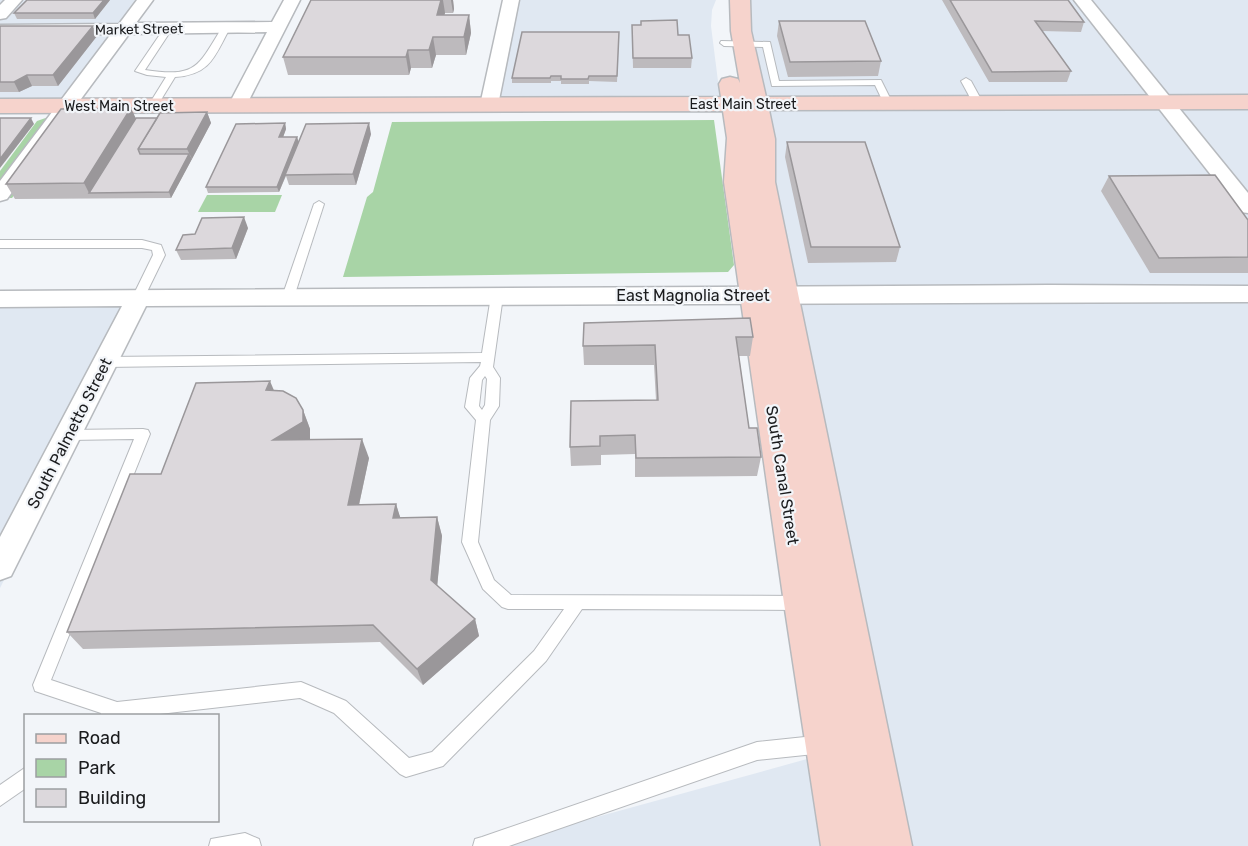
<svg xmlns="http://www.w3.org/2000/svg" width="1248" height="846" viewBox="0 0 1248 846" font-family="Rubik,sans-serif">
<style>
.built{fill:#e0e8f2}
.green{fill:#a8d4a6}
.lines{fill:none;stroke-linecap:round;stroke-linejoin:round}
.lane-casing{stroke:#b7babe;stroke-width:2}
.street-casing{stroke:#b7babe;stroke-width:3}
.secondary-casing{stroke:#b7babe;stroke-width:3}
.lane{fill:#fff;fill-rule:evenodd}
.street{fill:#fff;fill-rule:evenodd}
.secondary{fill:#f6d3cc;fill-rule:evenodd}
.wall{fill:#bdbabd}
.shaded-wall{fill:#9a979a}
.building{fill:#dcd8dc;stroke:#9a979a;stroke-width:1.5}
.labels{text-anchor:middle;stroke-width:4.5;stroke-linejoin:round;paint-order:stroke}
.far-street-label{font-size:14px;fill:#1a1b1d;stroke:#f2f5f9}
.street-label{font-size:16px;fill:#1a1b1d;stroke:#f2f5f9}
</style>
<rect width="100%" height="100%" fill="#f2f5f9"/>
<g class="built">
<polygon points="0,0 145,0 73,99 0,99"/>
<polygon points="515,0 716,0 712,10 711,26 720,97 494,98"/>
<polygon points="750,0 1248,0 1248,95 765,97 752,32"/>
<polygon points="1248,109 1248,846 912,846 775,182 775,141 768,111"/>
<polygon points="0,292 147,294 0,588"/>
<polygon points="807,759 820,846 492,846"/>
</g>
<g class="green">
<polygon points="57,114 67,122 12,198 0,198 0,171 37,121"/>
<polygon points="714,120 734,265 728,272 343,277 367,197 373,192 392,122"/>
<polygon points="207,195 282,195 275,212 198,212"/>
</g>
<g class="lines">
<g class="lane-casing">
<g id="lane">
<path d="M168,26L172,29L145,70C198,78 198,66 223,26L230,28C215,55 211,75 175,77L156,108L153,109L148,106L166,77L147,75L135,71L165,27Z"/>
<polygon points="721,41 770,42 779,81 881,80 893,104 885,106 875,85 772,86 763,47 724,46 720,43"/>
<polygon points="966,78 971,81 983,103 981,105 973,103 961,81"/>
<polygon points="319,201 324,204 294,297 288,301 284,300 282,297 314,204"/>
<polygon points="0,240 142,240 161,245 165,255 144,298 138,302 132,298 153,255 152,250 142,248 0,248"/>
<path d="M497,292L503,296L493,367L500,378L499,406L490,420L478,542L494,580L511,595L802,596L808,598L810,603L808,608L802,610L582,609L546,661L443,766L406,777L400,774L334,713L300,698L142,716H100L101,713L35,691L33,685L134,439L69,440L64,439L62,435L64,431L69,430L143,429L148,430L150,434L51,680L117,702L301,682L346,701L409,758L432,752L534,651L564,609H508L502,607L483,589L462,542L476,420L465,407L470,378L480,366L481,362L105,367L99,362L105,357L482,353L491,296ZM485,376L487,379L485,405L482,410L479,406L482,380Z"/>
<polygon points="824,735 830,738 833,744 830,750 824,753 757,760 509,846 473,846 475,839 482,837 757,742"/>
<polygon points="26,767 26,788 0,806 0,785"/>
<polygon points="245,833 259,839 261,846 209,846 211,839"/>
</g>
</g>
<g class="street-casing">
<g id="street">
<polygon points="5,0 22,0 6,18 0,19 0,5"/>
<polygon points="137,0 153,0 136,23 272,22 284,0 300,0 246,106 244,110 230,110 228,106 267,32 129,34 7,199 0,201 0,181 111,34 0,35 0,25 119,24"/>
<polygon points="503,0 519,0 498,105 496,109 482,109 480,105"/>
<polygon points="1074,0 1091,0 1248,193 1248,213 1240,212"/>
<polygon points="1049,285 1248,286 1248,302 146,306 11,576 0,580 0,537 122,306 0,307 0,291"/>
</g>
</g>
<g class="secondary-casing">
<polygon id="secondary" points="730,0 750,0 751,31 766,97 1248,95 1248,109 769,110 775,139 775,182 912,846 821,846 784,603 724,182 727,138 723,111 0,113 0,99 721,97 719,84 722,79 730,77 738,79 740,83 731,31"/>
</g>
<use href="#lane" class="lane"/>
<use href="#street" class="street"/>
<use href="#secondary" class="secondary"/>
</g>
<g class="wall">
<polygon points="27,0 110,0 95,19 17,19 14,13"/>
<polygon points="311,0 453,0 454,9 453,13 445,13 444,15 469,15 471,33 466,55 436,55 432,68 411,68 409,75 288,75 283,57"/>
<polygon points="942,0 1068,0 1084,22 1081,32 1042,31 1071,71 1067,82 989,82"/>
<polygon points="779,21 881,61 878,76 788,77 777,36"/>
<polygon points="632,25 678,35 692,58 691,68 633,68"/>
<polygon points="0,26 97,36 58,86 32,86 19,92 0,92"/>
<polygon points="619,32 617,82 589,81 589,84 561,84 561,81 551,81 551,83 512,83 512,78"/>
<polygon points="207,112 211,123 171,198 15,199 6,184 136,118 157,118"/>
<polygon points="285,123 286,129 283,137 297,137 298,142 371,134 356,185 289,185 286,176 279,192 208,193 206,187"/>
<polygon points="787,142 900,247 896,262 808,263 785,157"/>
<polygon points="1109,176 1248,220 1248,273 1150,273 1101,191"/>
<polygon points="248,228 236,259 181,260 176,250 195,234"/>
<polygon points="584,323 753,337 750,356 739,356 749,428 761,457 757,476 635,477 635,454 601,455 601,465 571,466 570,447 656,400 654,365 584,365 583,346"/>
<polygon points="274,390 303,410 310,429 310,440 369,458 359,505 396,504 400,518 437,517 442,536 437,586 475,619 479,636 423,685 380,642 83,649 67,632 161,474"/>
</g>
<g class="shaded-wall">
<polygon points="104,0 110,0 95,19 93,13"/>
<polygon points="441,0 443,0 445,13 439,33 437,15"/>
<polygon points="451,0 453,0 454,9 453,13"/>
<polygon points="469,15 471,33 466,55 464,37"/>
<polygon points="93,26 97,36 58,86 53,75"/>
<polygon points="433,37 436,55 432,68 429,50"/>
<polygon points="408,50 411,68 409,75 406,57"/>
<polygon points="27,75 32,86 19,92 14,82"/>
<polygon points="131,108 138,123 89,193 84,183"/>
<polygon points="207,112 211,123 192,159 187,149"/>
<polygon points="31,118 34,124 0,168 0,159"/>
<polygon points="285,123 286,129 281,143 279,137"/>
<polygon points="369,123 371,134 356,185 353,174"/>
<polygon points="297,137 299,143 279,192 277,187"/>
<polygon points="189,154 192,159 171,198 169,192"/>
<polygon points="244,217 248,228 236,259 232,248"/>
<polygon points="270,381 278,400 266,390"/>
<polygon points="303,410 310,429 310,441 273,440"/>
<polygon points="362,439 369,458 355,523 348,505"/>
<polygon points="396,504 402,523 393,518"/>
<polygon points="437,517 442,536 436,598 431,580"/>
<polygon points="475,619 479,636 423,685 417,669"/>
</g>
<g class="building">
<polygon points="27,0 104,0 93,13 14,13"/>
<polygon points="311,0 441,0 437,15 469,15 464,37 433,37 429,50 408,50 406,57 283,57"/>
<polygon points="950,0 1068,0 1084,22 1035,21 1071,71 992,72"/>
<polygon points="677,20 678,35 689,35 692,58 633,58 632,25 641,25 641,21"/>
<polygon points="779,21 865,21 881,61 790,62"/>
<polygon points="0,26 93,26 53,75 27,75 14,82 0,82"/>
<polygon points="522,32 619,32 617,76 589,76 588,79 561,79 561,76 551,76 550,78 512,78"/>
<polygon points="131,108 84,183 6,184 61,109"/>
<polygon points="207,112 187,149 138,149 160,113"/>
<polygon points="0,118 31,118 0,159"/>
<polygon points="136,118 157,118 138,149 140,154 189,154 169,192 89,193"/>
<polygon points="285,123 279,137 297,137 277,187 206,187 236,124"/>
<polygon points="369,123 353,174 285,175 306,124"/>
<polygon points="787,142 865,142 900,247 811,247"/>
<polygon points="1215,175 1248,220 1248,257 1159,258 1109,176"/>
<polygon points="244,217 232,248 176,250 183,235 195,234 202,218"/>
<polygon points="750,318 753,337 736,337 749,428 757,428 761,457 636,458 635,435 600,436 600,446 570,447 571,401 658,400 655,345 583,346 584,323"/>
<polygon points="270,381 266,390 283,391 296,398 303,410 303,422 273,440 362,439 348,505 396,504 393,518 437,517 431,580 475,619 417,669 373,625 67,632 130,474 161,474 196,383"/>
</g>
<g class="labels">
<g class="far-street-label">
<text transform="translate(139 29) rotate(-1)" y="5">Market Street</text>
<text x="743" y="109">East Main Street</text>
<text x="119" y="111">West Main Street</text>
</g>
<g class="street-label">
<text x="693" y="301">East Magnolia Street</text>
<text transform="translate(69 433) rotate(-63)" y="6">South Palmetto Street</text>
<text transform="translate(783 475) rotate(81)" y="6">South Canal Street</text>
</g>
</g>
<rect x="24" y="714" width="195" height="108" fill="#f2f5f9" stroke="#9c9ea1" stroke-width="1.5"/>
<rect x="36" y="734" width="30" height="9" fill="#f6d3cc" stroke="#9c9ea1" stroke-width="1.5"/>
<text x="78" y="744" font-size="18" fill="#1a1b1d">Road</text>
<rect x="36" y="759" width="30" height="18" fill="#a8d4a6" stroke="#9c9ea1" stroke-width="1.5"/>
<text x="78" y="774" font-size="18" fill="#1a1b1d">Park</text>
<rect x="36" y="789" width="30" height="18" fill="#dcd8dc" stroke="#9c9ea1" stroke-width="1.5"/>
<text x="78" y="804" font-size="18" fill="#1a1b1d">Building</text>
</svg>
